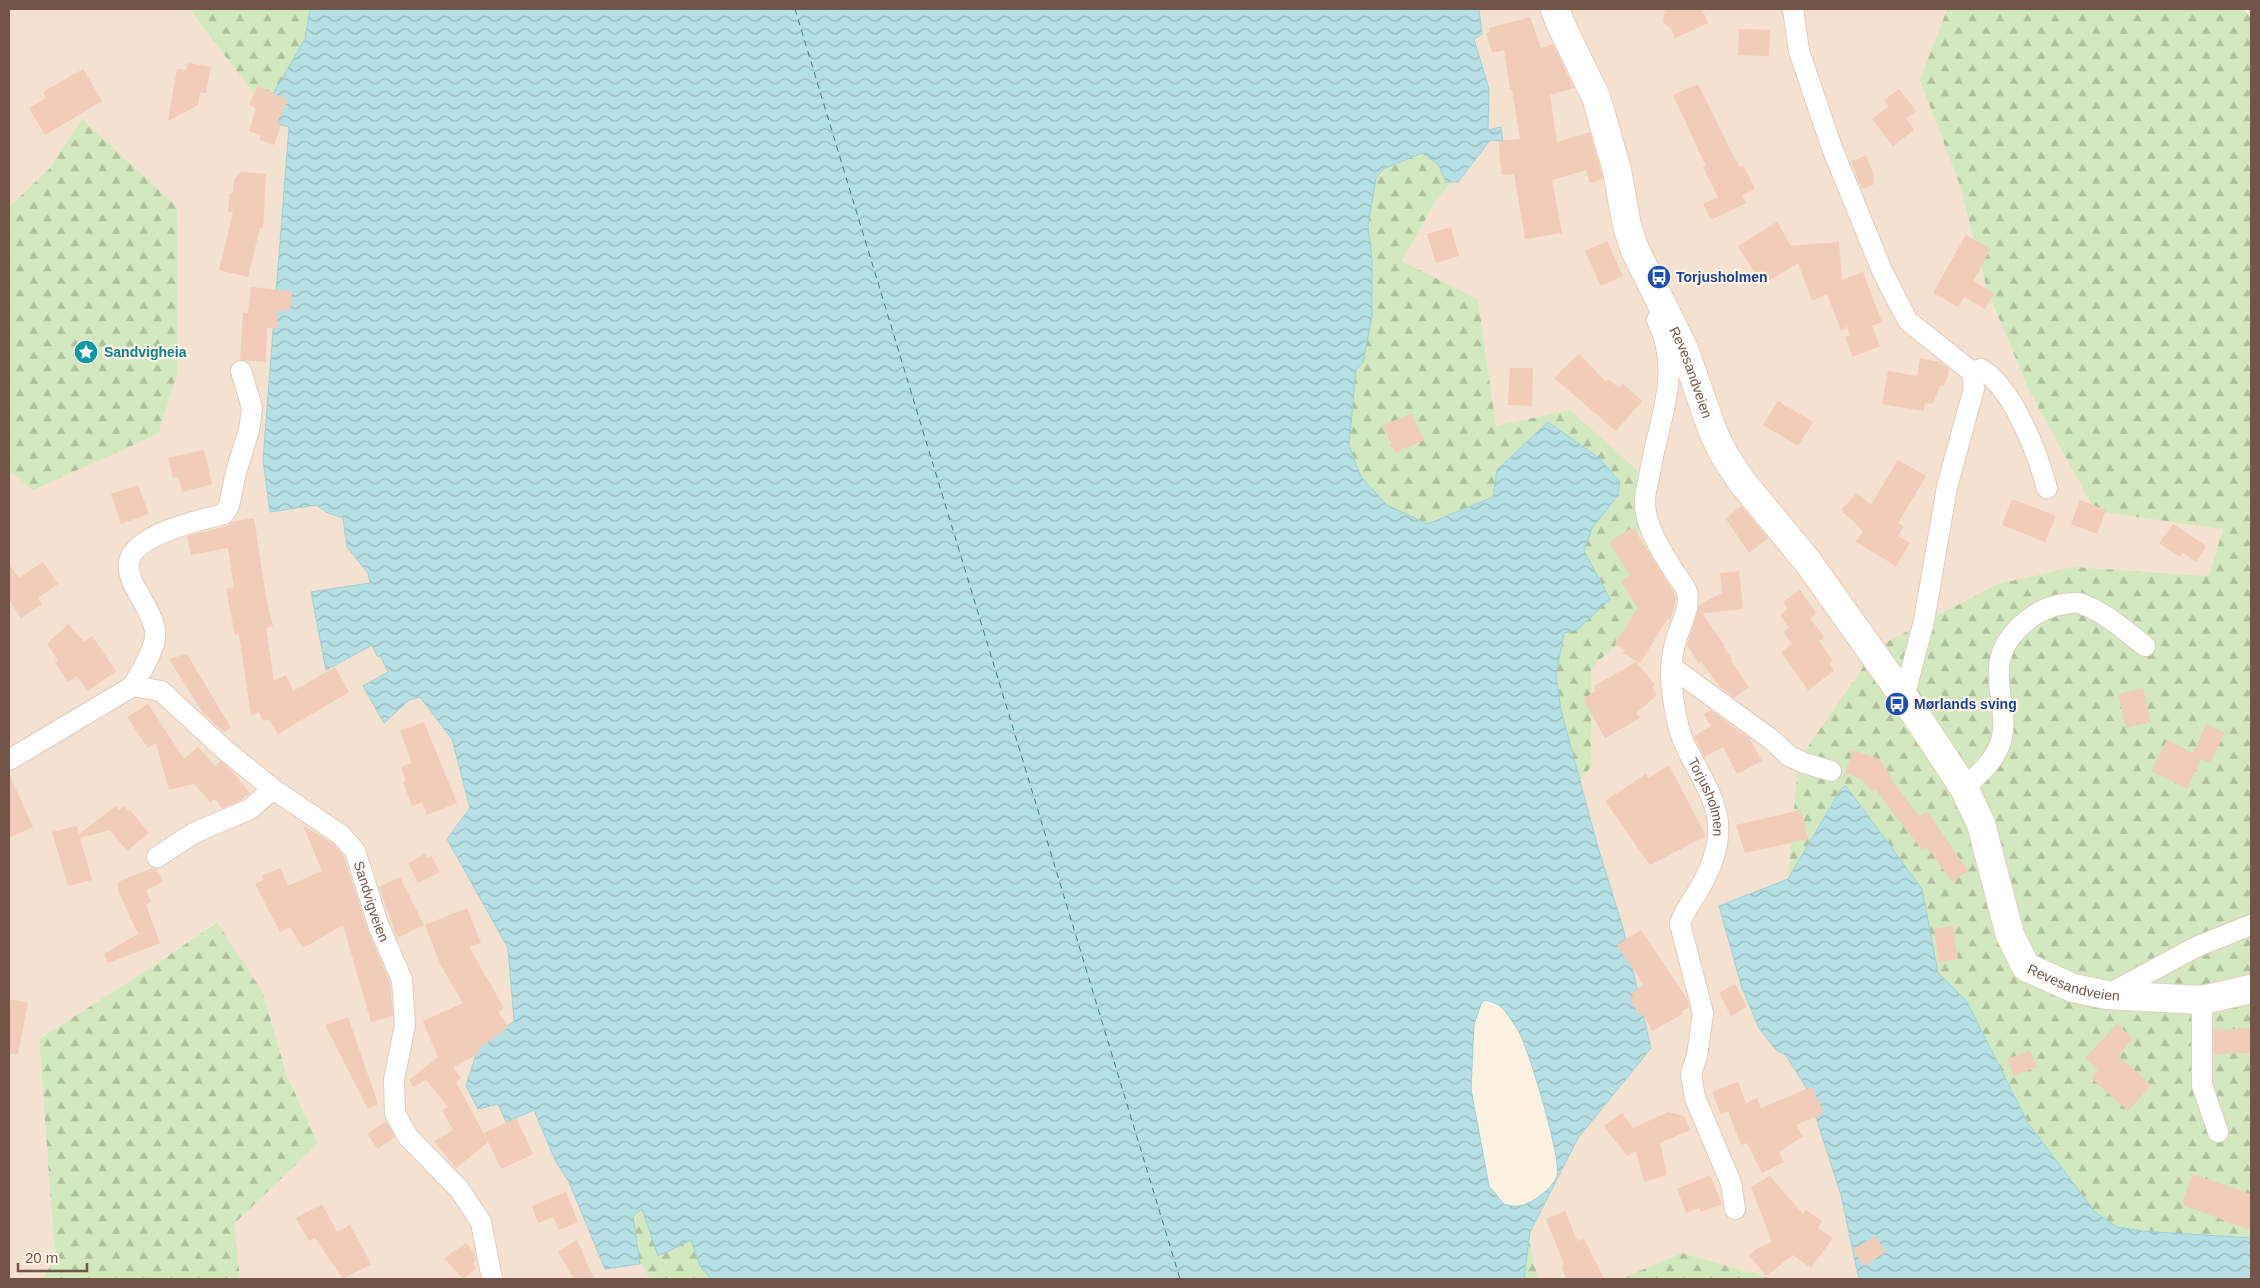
<svg xmlns="http://www.w3.org/2000/svg" width="2260" height="1288" viewBox="0 0 2260 1288" font-family="Helvetica,sans-serif">
<style>
.residential{fill:#f4e1cf}
.forest{fill:url(#forest-firs)}
.water{fill:url(#water-waves);stroke:#9cd0d7;fill-rule:evenodd}
.lines{fill:none;stroke-linecap:round;stroke-linejoin:round}
.ferry{stroke:#3f787f;stroke-width:1;stroke-dasharray:6 5;stroke-linecap:butt}
.building{fill:#f1ccb8}
.street-casing{stroke:#e0ccbc;stroke-width:22}
.secondary-casing{stroke:#e7cebc;stroke-width:30}
.street{stroke:#fff;stroke-width:20}
.secondary{stroke:#fff;stroke-width:28}
.labels{text-anchor:middle;stroke-width:4.5;stroke-linejoin:round;paint-order:stroke}
.transit-label{font-size:14px;font-weight:bold;fill:#164399;stroke:#fff4e6;text-anchor:start}
.culture-label{font-size:14px;font-weight:bold;fill:#0d838f;stroke:#fff4e6;text-anchor:start}
.street-label{font-size:14px;fill:#735548;stroke:#fff4e6}
</style>
<defs>
<pattern id="forest-firs" width="22" height="20" patternUnits="userSpaceOnUse" patternTransform="scale(1.25)"><rect width="22" height="20" fill="#d2e9bf"/><path d="M5 1l3.5 6h-7zM16 11l3.5 6h-7z" fill="#afc09d"/></pattern>
<pattern id="water-waves" width="16" height="10" patternUnits="userSpaceOnUse" patternTransform="scale(1.25)"><rect width="16" height="10" fill="#b5e0e5"/><path d="M0 5q4-4 8 0t8 0" fill="none" stroke="#98b8bc"/></pattern>
</defs>
<rect width="100%" height="100%" fill="#fcf0e0"/>
<g class="residential">
<polygon points="9,9 189,9 265,108 289,127 263,460 270,512 316,505 326,512 343,518 347,547 368,572 370,583 326,669 372,645 377,656 381,657 388,673 384,723 409,700 420,696 452,739 470,809 447,839 508,948 514,1021 478,1048 498,1104 534,1110 556,1162 569,1182 640,1263 639,1260 650,1279 240,1279 234,1224 318,1143 287,1076 263,993 216,922 158,963 39,1039 55,1259 42,1279 9,1279 9,471 33,490 82,119 50,168 9,207"/>
<polygon points="1479,9 1947,9 1921,80 1959,183 1987,290 2029,390 2095,511 2223,528 2209,576 2074,567 1798,761 1788,879 1719,906 1742,988 1759,1028 1776,1050 1786,1055 1807,1089 1841,1195 1859,1279 1774,1279 1682,1253 1620,1279 1538,1279 1529,1239 1530,1232 1578,1138 1651,1048 1580,780 1591,767 1591,668 1640,622 1570,410 1496,427 1478,299 1402,261 1437,199 1452,182 1458,182 1490,140 1502,141 1488,130 1489,89 1474,38 1482,34"/>
</g>
<g class="forest">
<polygon points="189,9 310,9 305,39 265,108"/>
<polygon points="1947,9 2243,9 2251,17 2251,1238 2141,1231 2117,1227 2095,1212 2028,1123 1967,1002 1938,973 1922,889 1846,786 1841,789 1788,879 1798,761 1877,647 1998,584 2074,567 2209,576 2223,529 2095,511 2029,390 1987,290 1959,183 1920,80"/>
<polygon points="82,119 177,207 178,371 158,434 33,490 9,471 9,207 50,168"/>
<polygon points="1422,153 1438,164 1446,181 1452,182 1437,199 1402,261 1478,299 1496,426 1570,410 1638,471 1640,623 1591,668 1591,767 1580,780 1561,710 1556,676 1564,633 1610,599 1584,551 1592,528 1618,495 1497,470 1494,497 1427,524 1387,505 1361,477 1349,445 1356,370 1363,363 1372,260 1368,226 1376,178 1383,169"/>
<polygon points="217,922 263,993 287,1076 318,1143 234,1224 240,1279 42,1279 55,1259 39,1039 158,963"/>
<polygon points="642,1209 691,1240 700,1266 711,1279 650,1279 639,1260 633,1216"/>
<polygon points="1529,1239 1538,1279 1524,1279"/>
<polygon points="1682,1253 1774,1279 1620,1279"/>
</g>
<g class="water">
<path d="M310,9H1479L1482,34L1474,39L1489,89L1488,130L1501,127L1503,141L1490,140L1458,182H1446L1438,164L1422,153L1383,169L1376,178L1368,226L1372,260V316L1363,363L1356,370L1349,445L1361,477L1387,505L1427,524L1493,497L1497,470L1548,422L1599,458L1620,482L1618,495L1592,528L1584,551L1610,599L1577,630L1564,633L1556,676L1561,710L1597,844L1623,928L1651,1048L1578,1138L1530,1232L1524,1279H711L700,1266L691,1240L658,1256L642,1209L633,1216L640,1264L605,1269L569,1182L556,1162L534,1110L506,1122L498,1104L478,1109L466,1086L478,1048L514,1021L508,948L447,839L470,808L452,739L420,697L409,700L384,723L363,686L388,672L381,657L377,656L372,645L326,670L311,592L370,583L368,573L347,547L343,518L326,512L316,505L270,512L263,460L289,127L259,118L305,39ZM1485,1000C1493,1002 1499,1004 1504,1010C1510,1017 1517,1028 1521,1036C1530,1055 1562,1159 1557,1176C1553,1188 1532,1204 1519,1206C1515,1207 1508,1205 1504,1204L1489,1186L1471,1089L1474,1025L1481,1004Z"/>
<polygon points="1846,786 1922,889 1938,973 1967,1002 2028,1123 2095,1212 2117,1227 2141,1231 2251,1238 2251,1279 1859,1279 1841,1195 1807,1089 1786,1055 1776,1050 1759,1028 1742,988 1719,906 1788,879 1841,789"/>
</g>
<g class="lines">
<polyline class="ferry" points="795,9 1180,1279"/>
</g>
<g class="building">
<polygon points="1665,9 1702,9 1708,23 1675,38 1671,29 1663,22"/>
<polygon points="1530,17 1541,48 1553,44 1574,88 1550,95 1557,142 1590,132 1603,179 1590,183 1586,170 1552,180 1562,233 1525,239 1514,174 1502,175 1500,160 1499,141 1520,139 1512,89 1510,89 1504,50 1492,53 1486,33 1490,32 1489,28"/>
<polygon points="1739,29 1770,30 1769,56 1738,55"/>
<polygon points="188,63 211,67 206,93 200,92 198,105 168,121 177,69 186,70"/>
<polygon points="83,69 102,101 45,135 29,108 46,98 43,92"/>
<polygon points="1698,84 1732,153 1740,167 1743,165 1755,189 1742,196 1746,203 1711,220 1703,204 1718,197 1703,167 1706,166 1673,95"/>
<polygon points="258,86 288,100 277,124 281,125 274,145 260,140 260,135 249,131 256,108 249,105"/>
<polygon points="1899,89 1916,111 1906,118 1914,130 1893,146 1872,119 1889,106 1884,100"/>
<polygon points="1866,155 1874,175 1873,185 1862,189 1851,162"/>
<polygon points="240,172 266,174 263,228 260,228 248,277 219,270 233,212 228,212 230,193 233,193 234,180"/>
<polygon points="1777,222 1791,246 1839,242 1842,280 1863,272 1872,296 1882,322 1872,326 1880,346 1853,357 1845,337 1850,335 1845,323 1846,329 1841,330 1827,294 1812,301 1798,263 1762,285 1738,246"/>
<polygon points="1451,227 1459,256 1436,263 1427,234"/>
<polygon points="1966,235 1991,249 1973,281 1994,293 1985,309 1964,297 1958,307 1933,293"/>
<polygon points="1607,241 1623,276 1601,286 1585,251"/>
<polygon points="251,287 292,291 290,311 278,310 277,328 267,328 266,362 240,360 243,313 248,313"/>
<polygon points="1579,354 1606,382 1608,379 1619,388 1623,384 1642,401 1616,431 1554,378"/>
<polygon points="1920,358 1940,362 1949,369 1948,376 1943,386 1940,385 1933,404 1925,403 1924,411 1882,404 1888,371 1917,376"/>
<polygon points="1510,368 1533,368 1532,406 1508,405"/>
<polygon points="1778,401 1813,422 1798,446 1763,425"/>
<polygon points="1411,413 1424,440 1395,453 1383,426"/>
<polygon points="204,450 212,484 182,492 179,477 173,478 168,458"/>
<polygon points="1898,460 1926,476 1898,523 1904,526 1898,536 1910,543 1896,566 1856,542 1863,531 1841,510 1857,493 1871,505"/>
<polygon points="138,485 149,514 121,524 111,494"/>
<polygon points="2012,499 2056,516 2045,542 2002,525"/>
<polygon points="2080,500 2106,510 2097,534 2071,524"/>
<polygon points="1741,506 1768,538 1749,553 1726,519"/>
<polygon points="254,518 266,597 273,626 266,628 274,681 286,675 293,691 335,667 349,692 278,734 268,719 263,721 259,712 251,716 239,634 235,635 226,589 234,587 228,548 191,555 187,536 227,526 232,522"/>
<polygon points="2173,524 2206,546 2196,562 2183,553 2180,557 2159,543"/>
<polygon points="1633,527 1674,593 1676,599 1670,621 1668,618 1640,663 1623,653 1625,650 1615,644 1638,608 1621,581 1630,575 1609,542"/>
<polygon points="43,562 58,584 38,598 42,604 21,618 9,600 9,564 19,578"/>
<polygon points="1739,571 1743,609 1702,613 1724,645 1723,646 1732,659 1730,660 1749,687 1734,698 1719,686 1701,661 1699,663 1687,645 1699,605 1722,593 1720,573"/>
<polygon points="1800,590 1816,613 1810,618 1824,637 1819,641 1833,661 1829,663 1834,671 1808,690 1781,652 1792,644 1783,632 1789,628 1780,615 1788,609 1783,602"/>
<polygon points="68,624 84,642 92,636 116,671 88,691 77,676 68,682 55,663 58,660 47,644"/>
<polygon points="187,654 231,728 224,732 203,713 169,659"/>
<polygon points="1636,662 1655,685 1652,688 1657,695 1636,713 1640,718 1605,738 1583,699 1596,691 1594,686"/>
<polygon points="2143,688 2151,722 2126,728 2118,694"/>
<polygon points="148,704 184,759 198,747 215,766 220,761 231,770 250,793 241,800 222,808 215,799 210,802 194,784 169,790 156,743 148,748 127,717"/>
<polygon points="1711,710 1739,731 1741,734 1743,733 1749,738 1762,761 1737,774 1723,747 1704,757 1694,736 1711,726 1704,714"/>
<polygon points="424,722 457,803 427,815 422,802 412,806 403,782 406,781 401,767 412,763 400,731"/>
<polygon points="2207,724 2225,733 2210,763 2201,759 2187,789 2151,771 2167,740 2193,753"/>
<polygon points="1853,750 1879,759 1892,777 1890,778 1920,817 1927,811 1968,871 1952,882 1927,847 1922,850 1875,789 1872,792 1863,780 1845,773"/>
<polygon points="1669,765 1706,836 1650,865 1605,801 1646,774 1648,778"/>
<polygon points="9,774 33,827 9,838"/>
<polygon points="124,805 128,811 130,810 149,833 127,851 110,830 80,838 92,880 68,886 52,832 77,826 79,834 116,806 119,810"/>
<polygon points="1801,810 1808,839 1745,853 1736,825"/>
<polygon points="303,825 333,844 344,857 367,928 390,983 393,1016 371,1022 343,925 303,948 290,927 280,932 255,884 264,880 262,876 280,868 288,886 322,871"/>
<polygon points="425,854 427,859 431,856 440,872 418,883 408,863"/>
<polygon points="152,868 157,869 163,882 146,890 151,902 146,905 160,943 108,963 104,954 138,934 118,890 118,882"/>
<polygon points="400,877 424,925 397,938 379,887"/>
<polygon points="467,908 481,943 469,947 504,1008 498,1012 509,1027 478,1049 481,1053 453,1067 461,1078 456,1082 488,1142 456,1168 434,1141 453,1130 442,1110 448,1107 426,1080 414,1087 409,1080 438,1057 423,1021 463,1003 441,966 425,925"/>
<polygon points="1953,926 1958,959 1939,962 1934,929"/>
<polygon points="1641,930 1687,999 1689,1007 1681,1012 1683,1014 1652,1031 1643,1014 1640,1015 1629,999 1633,996 1631,993 1644,985 1617,945"/>
<polygon points="1735,984 1747,1007 1731,1016 1719,993"/>
<polygon points="9,999 28,1003 18,1054 9,1054"/>
<polygon points="348,1017 378,1104 368,1109 325,1025"/>
<polygon points="2117,1024 2133,1038 2118,1056 2151,1085 2128,1111 2091,1078 2098,1070 2085,1058"/>
<polygon points="2251,1028 2251,1053 2214,1054 2214,1030"/>
<polygon points="2030,1050 2037,1067 2014,1076 2007,1059"/>
<polygon points="1738,1082 1746,1103 1757,1098 1761,1108 1812,1087 1824,1113 1796,1125 1803,1136 1779,1152 1784,1162 1762,1173 1747,1143 1741,1145 1728,1111 1721,1114 1712,1092"/>
<polygon points="1668,1112 1684,1116 1690,1130 1660,1143 1667,1175 1644,1182 1636,1151 1627,1156 1604,1126 1622,1113 1633,1128"/>
<polygon points="516,1118 533,1154 501,1169 484,1133"/>
<polygon points="386,1121 395,1137 378,1149 367,1134"/>
<polygon points="2192,1174 2251,1194 2251,1230 2182,1205"/>
<polygon points="1710,1175 1722,1204 1701,1212 1699,1208 1686,1213 1677,1189"/>
<polygon points="1770,1176 1803,1214 1806,1210 1822,1221 1818,1228 1833,1238 1811,1268 1793,1255 1766,1276 1749,1255 1758,1248 1772,1242 1751,1187"/>
<polygon points="566,1192 578,1222 559,1230 553,1217 538,1223 532,1206"/>
<polygon points="322,1204 337,1232 350,1225 371,1264 343,1279 315,1238 309,1241 296,1218"/>
<polygon points="1565,1211 1577,1241 1584,1239 1604,1279 1566,1279 1562,1266 1564,1264 1546,1219"/>
<polygon points="1875,1236 1886,1252 1864,1266 1853,1250"/>
<polygon points="577,1240 594,1279 574,1279 558,1252"/>
<polygon points="466,1243 475,1254 476,1261 473,1264 477,1268 463,1279 444,1258"/>
</g>
<g class="lines">
<g class="street-casing">
<g id="street">
<polyline points="1793,9 1799,51 1832,148 1883,273 1908,321 1972,372 1974,388 1947,487 1924,621 1904,697"/>
<path id="s1" d="M1657,320C1684,376 1657,421 1649,478C1647,486 1644,496 1645,504C1646,529 1663,553 1675,573C1679,579 1685,586 1687,592C1691,609 1679,627 1675,643C1672,656 1670,675 1672,688C1674,708 1677,729 1686,747C1697,770 1716,798 1718,823C1720,847 1710,871 1698,891C1691,903 1685,909 1680,924L1703,1013L1697,1056L1691,1074L1695,1098L1731,1183L1735,1209"/>
<path d="M1972,372L1981,369C2013,388 2037,452 2047,488"/>
<polyline points="1673,668 1772,740 1789,756 1804,763 1831,771"/>
<path d="M133,686C140,673 154,651 155,637C157,625 147,609 141,598C135,587 127,575 129,562C134,534 200,520 224,514L229,506L236,472L249,430L252,408L241,371"/>
<path id="s2" d="M9,760L133,686L161,691L225,750L273,789L341,835L355,851L378,924L402,980L405,1025L394,1080L395,1113L408,1137L459,1189L481,1222L492,1279"/>
<path d="M1964,788C1978,775 1996,760 2001,741C2008,718 1997,692 1999,669C2000,637 2034,608 2064,604C2069,603 2074,602 2079,603C2104,611 2124,630 2145,646"/>
<polyline points="157,857 194,833 250,809 273,789"/>
<polyline points="2107,995 2196,947 2251,925"/>
<polyline points="2202,1000 2202,1085 2218,1132"/>
</g>
</g>
<g class="secondary-casing">
<g id="secondary">
<path id="s3" d="M1555,9L1561,25L1596,97L1617,170L1627,226L1635,250L1684,349L1713,432L1726,458L1742,482L1808,562L1904,697L1964,788L1981,824L2010,935L2026,967L2073,988L2107,995L2202,1000L2251,989"/>
</g>
</g>
<use href="#street" class="street"/>
<use href="#secondary" class="secondary"/>
</g>
<defs>
<g id="bus-disc" transform="scale(1.25)"><circle r="9.5" fill="#1a4fb4" stroke="#fff4e6"/><path d="M-5-6H5V4H4V6H2V4H-2V6H-4V4H-5ZM-3.5-4V0h7V-4ZM-3.5 1.2v1.5H-2V1.2ZM2 1.2v1.5H3.5V1.2Z" fill="#fff"/></g>
<g id="sight-disc" transform="scale(1.25)"><circle r="9.5" fill="#0f9aa8" stroke="#fff4e6"/><path d="M0-6L1.8-2.2L6-1.7L2.9 1.2L3.7 5.4L0 3.3L-3.7 5.4L-2.9 1.2L-6-1.7L-1.8-2.2Z" fill="#fff"/></g>
</defs>
<g fill-rule="evenodd">
<use href="#bus-disc" x="1659" y="277"/>
<use href="#sight-disc" x="86" y="352"/>
<use href="#bus-disc" x="1897" y="704"/>
</g>
<g class="labels">
<g class="transit-label">
<text x="1676" y="282">Torjusholmen</text>
<text x="1914" y="709">Mørlands sving</text>
</g>
<g class="culture-label">
<text x="104" y="357">Sandvigheia</text>
</g>
<g class="street-label">
<text dy="5" stroke="none"><textPath href="#s3" startOffset="390">Revesandveien</textPath></text>
<text dy="5" stroke="none"><textPath href="#s1" startOffset="501">Torjusholmen</textPath></text>
<text dy="5" stroke="none"><textPath href="#s2" startOffset="478">Sandvigveien</textPath></text>
<text dy="5" stroke="none"><textPath href="#s3" startOffset="1131">Revesandveien</textPath></text>
</g>
</g>
<rect width="2260" height="1288" fill="none" stroke="#735548" stroke-width="20"/>
<path d="M18 1263v8h69v-8" fill="none" stroke="#735548" stroke-width="2.5"/>
<text x="25" y="1263" font-size="15" fill="#735548" stroke="#fff4e6" stroke-width="4" paint-order="stroke">20 m</text>
</svg>
